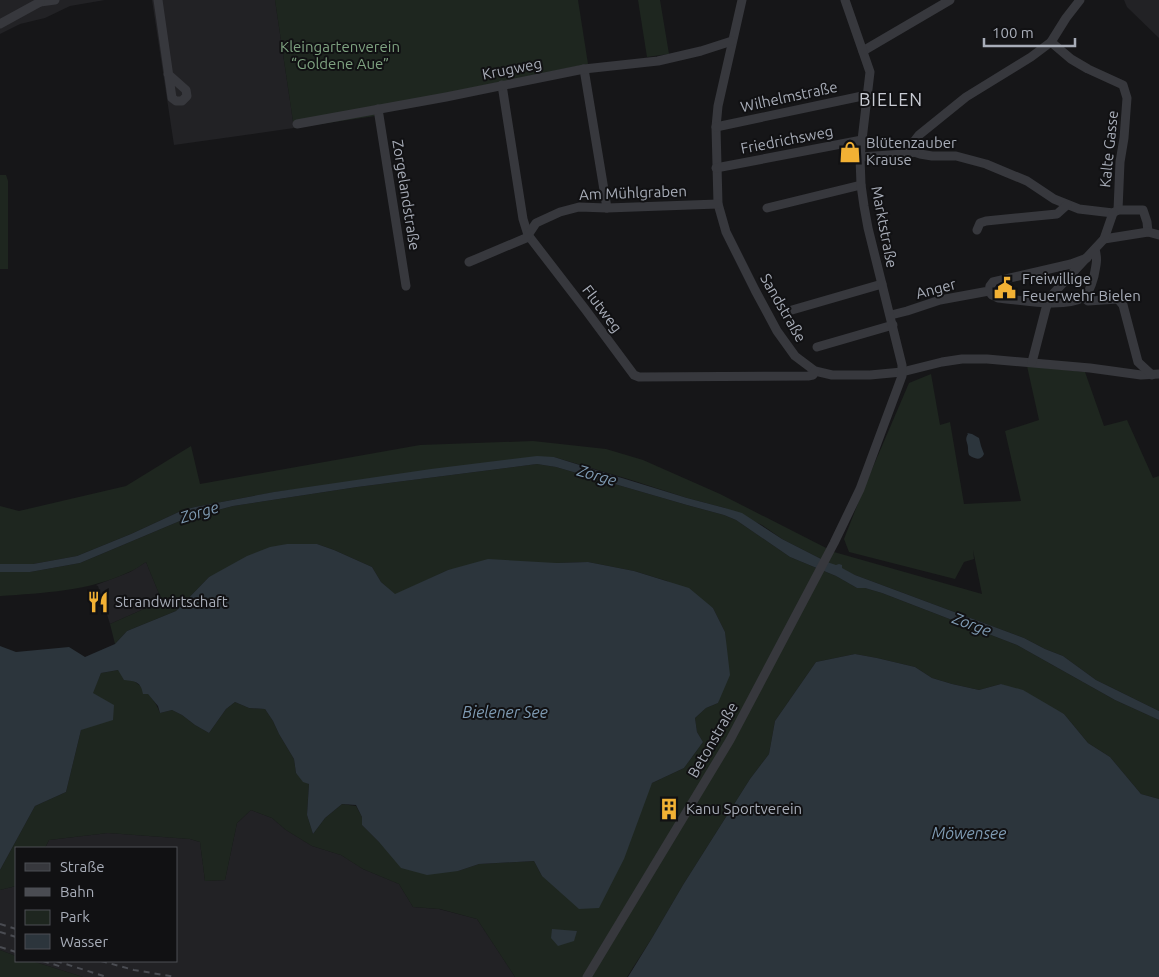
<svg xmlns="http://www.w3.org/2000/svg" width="1159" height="977" viewBox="0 0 1159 977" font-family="Ubuntu,sans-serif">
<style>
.built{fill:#222225}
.green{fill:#1e261f}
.water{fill:#2c353c}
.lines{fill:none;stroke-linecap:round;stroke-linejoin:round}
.minor{stroke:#37383d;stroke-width:9}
.rail{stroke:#4a4c52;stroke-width:2;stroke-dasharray:6 5;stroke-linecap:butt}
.labels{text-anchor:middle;stroke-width:4;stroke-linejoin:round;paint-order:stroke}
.park-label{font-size:15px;fill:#7fa381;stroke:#111113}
.street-label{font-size:15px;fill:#a8adb8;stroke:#111113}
.poi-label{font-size:15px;fill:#a8adb8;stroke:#111113;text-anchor:start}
.water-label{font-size:16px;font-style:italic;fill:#7f9bb3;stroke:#111113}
.quarter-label{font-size:18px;letter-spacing:1px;fill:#c9ccd4;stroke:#111113}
</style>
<rect width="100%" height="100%" fill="#161618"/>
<g class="built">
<polygon points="0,0 105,0 70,6 45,18 20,24 0,34"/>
<polygon points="152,0 275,0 294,128 174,145"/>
<polygon points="1124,0 1159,0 1159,38 1127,7"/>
<polygon points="146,562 162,601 110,624 98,586 96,585 130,572"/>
<polygon points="251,810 272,818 286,830 312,846 341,855 363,869 399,884 413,907 439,909 477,919 515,977 83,977 32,961 176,961 176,848 45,848 49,840 108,833 190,839 200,842 205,881 225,880 237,823"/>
<polygon points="16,886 16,956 0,950 0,890"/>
</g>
<g class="green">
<polygon points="275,0 578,0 588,64 373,108 375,116 294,128"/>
<polygon points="638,0 660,0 669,54 647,57"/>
<polygon points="0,175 6,175 8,181 8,269 0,269"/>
<polygon points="1027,366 1085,372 1104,426 1127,420 1153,478 1159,476 1159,711 1096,680 1063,656 1045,649 1024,638 855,575 827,562 782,539 762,525 725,508 687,498 628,479 554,457 275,492 195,507 183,510 131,534 77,556 33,564 0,564 0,506 19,511 126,486 191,446 200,484 420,445 533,441 606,449 643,460 720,494 834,552 982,594 973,550 974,559 964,562 955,579 849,552 844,539 864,488 909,383 931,374 940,425 950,422 964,504 1021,501 1005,431 1039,420"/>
<path d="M537,464L556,467L687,505L724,515L736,520L790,557L836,576L857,588H865L882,593L1017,645L1115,700L1159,720V799L1141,794L1110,757L1088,743L1064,714L1001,684L979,690L952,684L932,678L915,667L877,658L855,654L816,662L775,721L769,754L750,779L683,885L652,938L627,977H515L477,919L440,909L413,907L399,884L363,869L341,855L312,846L286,830L272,818L251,810L237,823L225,880L205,881L200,842L190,839L108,833L49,840L45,848H16V886L0,890V870L35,806L66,792L81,730L113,705L92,693L101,673L118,670C135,681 153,693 160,713L172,710L182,715L195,725L209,733L226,709L235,702L249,708L265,709L273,721L279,734L294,759L296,773L309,784L307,815L313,834L325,818L342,804L356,806L362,817V825L379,842L458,871L479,864L534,861L542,876L652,783L684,768L703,742L697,732L695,718L706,708L718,703L726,648L725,632L713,608L667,581L634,571L588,562L556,563L448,570L395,595L381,582L372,567L334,550L317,544H287L209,577L176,611L127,631L115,644L110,624L162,601L146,562C141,565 135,570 129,572C90,591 43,593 0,596V572H30L80,563L187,518L233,506L357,487Z"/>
<polygon points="0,950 16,956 16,961 32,961 83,977 0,977"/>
</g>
<g class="water">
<path d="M967,433L972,434L979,438L981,446L984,454C981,461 974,459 969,455C968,452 968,450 968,448C968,442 964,440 968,434Z"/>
<polygon points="537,456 554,457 570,462 687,498 725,508 742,513 782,539 827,562 836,565 839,564 842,565 842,568 855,575 1024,638 1045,649 1063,656 1096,680 1159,711 1159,720 1115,700 1017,645 882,593 865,588 857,588 836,576 790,557 736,520 724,515 687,505 556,467 537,464 357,487 233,506 187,518 80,563 30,572 0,572 0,564 33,564 77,556 131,534 183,510 195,507 274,492 431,469"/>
<path d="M287,544H317L334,550L372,567L381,582L395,594L448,570L488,559L556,563L588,562L634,571L689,588L713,608L725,632L730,675L718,703L706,708L695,718L697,732L703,742L684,768L652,783L624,859L599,908L579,909L542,876L534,861L479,864L458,871L427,875L401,868L379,842L362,825V817L356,805L342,804L325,818L313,834L307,815L309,784L303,782L296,773L294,759L279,734L273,721L265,709L249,708L235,702L226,709L209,733L195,725L182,715L172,710L160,713L158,706L148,694H143C141,682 136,681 124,680L118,670L101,673L93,693L114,705L113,720L81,730L66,792L35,806L0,870V646L16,652L69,647L85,657L115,644L127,631L176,611L209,577L247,556L270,547Z"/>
<polygon points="855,654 877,658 915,667 932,678 952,684 979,690 1001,684 1023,690 1064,714 1088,743 1110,757 1141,794 1159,799 1159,977 628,977 652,938 683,885 750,779 769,754 775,721 816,662"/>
<polygon points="552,929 577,931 574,941 558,946 551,938"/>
</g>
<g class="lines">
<g class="minor">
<polyline points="158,0 172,98 176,101 182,101 187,96 186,90 168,74"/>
<polyline points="742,0 718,106 716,127 718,204 726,232 755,290 777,331 795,356 815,371 832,375 870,375 902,372 942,362 962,359 987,359 1090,368 1141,375 1159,374"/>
<polyline points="40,2 55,0"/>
<polyline points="0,24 40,2 40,0"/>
<polyline points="1051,42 1071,59 1088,69 1123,85 1127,98 1124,138 1120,162 1118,210"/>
<polyline points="863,51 950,0"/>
<polyline points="584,69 607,208"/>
<polyline points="502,85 523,219 528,235 585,309 634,375 639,377 808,376 813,375 815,371"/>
<polyline points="378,109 406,286"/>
<polyline points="297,124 446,97 584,69 658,61 701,51 732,41"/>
<polyline points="716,127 867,95"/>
<polyline points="914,152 920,154 932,156 956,156 986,164 1027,181 1054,199 1079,209 1113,213 1118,210 1143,210 1147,222 1148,232"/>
<polyline points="914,152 912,144 919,135 966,97 1031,57 1051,42 1066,18 1080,0"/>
<polyline points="860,157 904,154 914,152"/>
<polyline points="716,168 862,140"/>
<polyline points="767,208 861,185"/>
<polyline points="977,230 980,223 986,221 1057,214 1067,205"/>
<polyline points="1104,239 1148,232 1159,235"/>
<polyline points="469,262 526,238 536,223 560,212 579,207 607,208 718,204"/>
<path d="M989,291L992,295L998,298C1021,300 1064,309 1084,297C1090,292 1092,283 1094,276C1096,264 1098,261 1095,249"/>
<polyline points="1083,297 1088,301 1118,299 1123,305 1138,362 1152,375"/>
<polyline points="792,310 882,284"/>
<polyline points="891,315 907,311 940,300 989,291 990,286 993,282 1071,264 1087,258"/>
<polyline points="817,347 893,325"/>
<polyline points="1032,362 1046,308 1051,296 1104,239 1113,213"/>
<polyline points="587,977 730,740 834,543 860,489 902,376 902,365 868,228 864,206 861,185 860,157 870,72 845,0"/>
</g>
<g class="rail">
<polyline points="0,924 16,929"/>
<polyline points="0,932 16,937"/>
<polyline points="0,947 16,952"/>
<polyline points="43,961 62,967"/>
<polyline points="56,961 107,977"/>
<polyline points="101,961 134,970 176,977"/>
</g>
</g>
<defs>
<g id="shop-bare" transform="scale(1.725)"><path d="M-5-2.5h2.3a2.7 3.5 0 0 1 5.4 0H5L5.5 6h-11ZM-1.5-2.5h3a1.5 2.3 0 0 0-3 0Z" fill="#f2b134" stroke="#111113" stroke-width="2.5" paint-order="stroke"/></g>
<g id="civic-bare" transform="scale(1.725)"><path d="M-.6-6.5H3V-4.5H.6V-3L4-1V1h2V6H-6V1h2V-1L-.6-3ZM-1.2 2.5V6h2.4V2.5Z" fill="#f2b134" stroke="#111113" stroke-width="2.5" paint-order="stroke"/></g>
<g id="restaurant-bare" transform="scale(1.725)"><path d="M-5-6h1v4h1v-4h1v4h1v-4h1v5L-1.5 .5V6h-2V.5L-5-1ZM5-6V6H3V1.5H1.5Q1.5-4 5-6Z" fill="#f2b134" stroke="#111113" stroke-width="2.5" paint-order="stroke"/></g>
<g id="building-bare" transform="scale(1.725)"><path d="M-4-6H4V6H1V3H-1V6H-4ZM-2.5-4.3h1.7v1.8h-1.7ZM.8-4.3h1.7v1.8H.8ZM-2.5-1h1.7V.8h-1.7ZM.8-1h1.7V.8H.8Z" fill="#f2b134" stroke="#111113" stroke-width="2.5" paint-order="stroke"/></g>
</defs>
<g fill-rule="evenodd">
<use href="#shop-bare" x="850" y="152"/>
<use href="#civic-bare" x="1005" y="288"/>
<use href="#restaurant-bare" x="98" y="602"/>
<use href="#building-bare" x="669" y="809"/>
</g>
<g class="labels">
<g class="park-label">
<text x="340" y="52">Kleingartenverein<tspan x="340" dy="17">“Goldene Aue”</tspan></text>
</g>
<g class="street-label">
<text transform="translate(512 69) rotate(-11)" y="5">Krugweg</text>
<text transform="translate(789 97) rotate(-12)" y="5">Wilhelmstraße</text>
<text transform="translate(787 140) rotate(-11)" y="5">Friedrichsweg</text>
<text transform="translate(1109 149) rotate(-84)" y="5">Kalte Gasse</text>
<text transform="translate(633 193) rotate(-2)" y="5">Am Mühlgraben</text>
<text transform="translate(406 195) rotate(81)" y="5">Zorgelandstraße</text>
<text transform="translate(884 227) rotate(79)" y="5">Marktstraße</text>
<text transform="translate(936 289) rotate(-15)" y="5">Anger</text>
<text transform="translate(783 308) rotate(60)" y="5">Sandstraße</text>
<text transform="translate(602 309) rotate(53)" y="5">Flutweg</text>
<text transform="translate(713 740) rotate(-60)" y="5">Betonstraße</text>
</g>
<g class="poi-label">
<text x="866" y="148">Blütenzauber<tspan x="866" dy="17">Krause</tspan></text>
<text x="1022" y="284">Freiwillige<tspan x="1022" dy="17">Feuerwehr Bielen</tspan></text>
<text x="115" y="607">Strandwirtschaft</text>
<text x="686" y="814">Kanu Sportverein</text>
</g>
<g class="water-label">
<text transform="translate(597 475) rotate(16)" y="6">Zorge</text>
<text transform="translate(199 512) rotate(-17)" y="6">Zorge</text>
<text transform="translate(972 624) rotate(21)" y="6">Zorge</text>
<text x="505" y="718">Bielener See</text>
<text x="969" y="839">Möwensee</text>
</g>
<g class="quarter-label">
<text x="891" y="106">BIELEN</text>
</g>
</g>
<rect x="15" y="847" width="162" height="115" fill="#111113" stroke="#4d4f55"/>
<rect x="25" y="863" width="25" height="8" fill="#37383d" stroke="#4d4f55"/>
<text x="60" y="872" font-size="15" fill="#a8adb8">Straße</text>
<rect x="25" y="888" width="25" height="8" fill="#4a4c52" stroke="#4d4f55"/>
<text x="60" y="897" font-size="15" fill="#a8adb8">Bahn</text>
<rect x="25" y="910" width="25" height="15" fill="#1e261f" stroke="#4d4f55"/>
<text x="60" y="922" font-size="15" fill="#a8adb8">Park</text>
<rect x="25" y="934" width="25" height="15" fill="#2c353c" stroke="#4d4f55"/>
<text x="60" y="947" font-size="15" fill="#a8adb8">Wasser</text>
<path d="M984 38v8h91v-8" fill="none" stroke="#a8adb8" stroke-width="2.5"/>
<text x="992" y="38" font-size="15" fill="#a8adb8" stroke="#111113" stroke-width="4" paint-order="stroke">100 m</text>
</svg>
